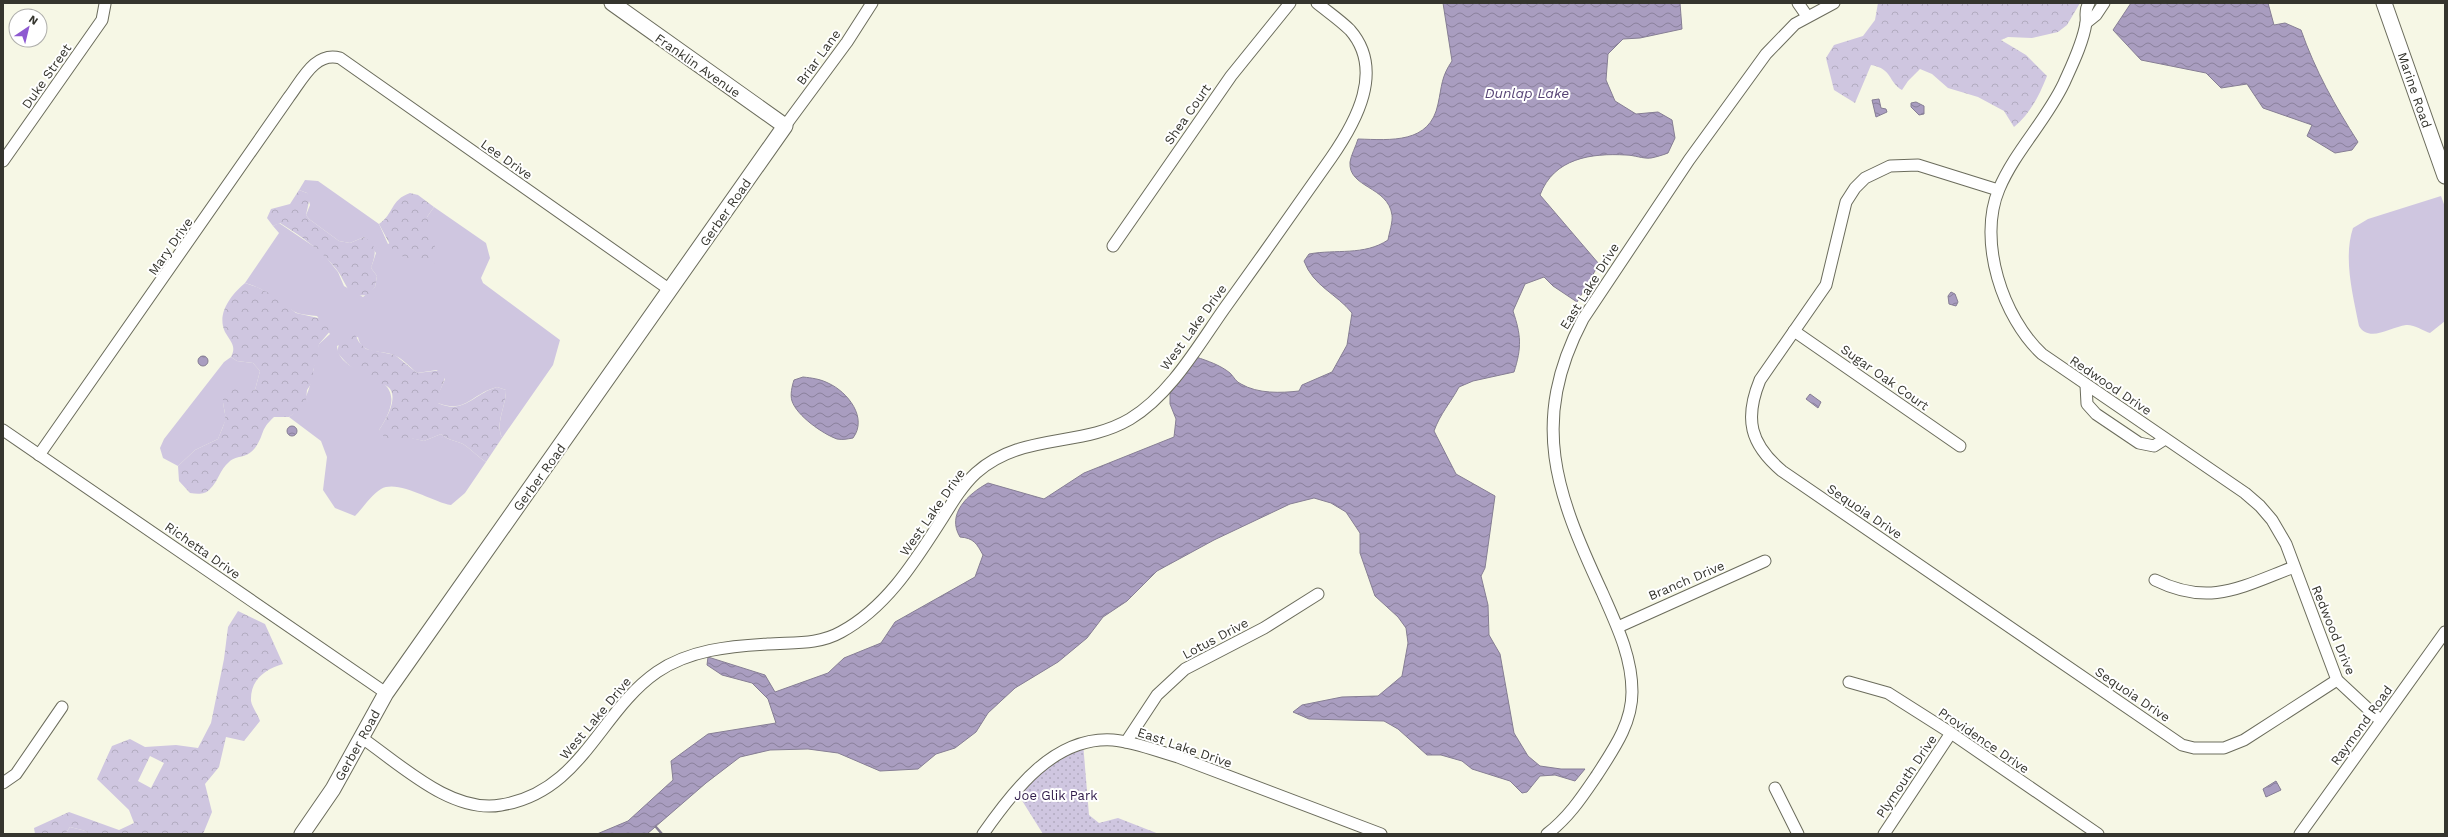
<svg xmlns="http://www.w3.org/2000/svg" width="2448" height="837" viewBox="0 0 2448 837" font-family="'Work Sans',sans-serif">
<style>
.grass{fill:#cfc6e0}
.forest{fill:url(#forest-crowns);fill-rule:evenodd}
.park{fill:url(#park-dots)}
.water{fill:url(#water-waves);stroke:#867e94}
.lines{fill:none;stroke-linecap:round;stroke-linejoin:round}
.stream{stroke:#867e94;stroke-width:2.5}
.street-casing{stroke:#6b6c5c;stroke-width:13}
.secondary-casing{stroke:#6b6c5c;stroke-width:17}
.street{stroke:#fff;stroke-width:11}
.secondary{stroke:#fff;stroke-width:15}
.labels{text-anchor:middle;stroke-width:4;stroke-linejoin:round;paint-order:stroke}
.street-label{font-size:13px;fill:#35352e;stroke:#fff}
.park-label{font-size:13px;fill:#311d4b;stroke:#fff}
.water-label{font-size:14px;font-style:italic;fill:#564374;stroke:#fff}
</style>
<defs>
<pattern id="forest-crowns" width="20" height="18" patternUnits="userSpaceOnUse"><rect width="20" height="18" fill="#cfc6e0"/><path d="M2 6a3 3 0 1 1 6 0M12 15a3 3 0 1 1 6 0" fill="none" stroke="#b2abc0"/></pattern>
<pattern id="park-dots" width="8" height="8" patternUnits="userSpaceOnUse"><rect width="8" height="8" fill="#cfc6e0"/><path d="M2 2h.1M6 6h.1" fill="none" stroke="#b2abc0" stroke-width="1.8" stroke-linecap="round"/></pattern>
<pattern id="water-waves" width="16" height="10" patternUnits="userSpaceOnUse"><rect width="16" height="10" fill="#a99dc0"/><path d="M0 5q4-4 8 0t8 0" fill="none" stroke="#8a819c"/></pattern>
</defs>
<rect width="100%" height="100%" fill="#f6f7e5"/>
<g class="grass">
<path d="M305,180L318,181L379,224L388,244L427,222V217L434,207L486,243L490,258L481,278L483,283L560,340L553,365L502,438C495,422 506,407 506,390L497,387C471,394 466,414 438,403L437,397L445,379L437,370L417,373C410,367 402,358 394,355C382,350 361,355 358,337L337,346C340,384 422,365 379,430L424,441L441,434C450,442 458,440 466,446C473,451 478,457 486,462L465,493L451,505C432,502 398,479 381,489C371,495 363,508 355,516L335,508L323,490L327,457L321,441L289,417C314,400 311,370 319,344L330,334L317,316C310,315 301,315 295,312C277,301 267,289 245,283L279,233L273,226L279,223L322,252L338,272L344,286L363,297L375,287L377,276L371,268L376,253L364,237L350,243L339,241L309,219L306,215L310,205L307,193L299,190Z"/>
<path d="M2441,196L2445,207V321L2430,333C2424,331 2413,324 2406,325C2391,327 2369,343 2359,326C2353,295 2343,258 2353,228L2368,219Z"/>
<polygon points="231,357 237,361 253,363 260,371 255,390 223,403 226,419 218,439 195,450 178,466 163,458 160,448 164,439 224,362"/>
<polygon points="70,827 86,831 89,834 65,834"/>
</g>
<g class="forest">
<path d="M1878,3H2080L2067,25L2058,32L2032,38L2008,37L2001,40L2026,55L2047,76C2039,96 2030,114 2014,127L2004,111L1978,97L1948,88L1932,74L1920,69L1908,81L1902,90C1888,82 1893,69 1871,65L1855,103L1834,90L1826,58L1834,45L1863,36L1875,20Z"/>
<path d="M299,190L307,193L310,197L306,215L309,219L339,241L350,243L364,237C378,246 376,253 371,268L377,276L375,287L368,295L353,296C346,288 343,278 337,270C322,251 301,236 280,223L273,226L267,218L271,209L290,204Z"/>
<path d="M410,193L418,195L434,207L427,217L437,254L434,264L414,262L394,252L379,224C394,214 390,200 410,193Z"/>
<path d="M245,283L257,287L275,296L296,313L327,320L332,329L319,344L318,355L313,371V381L307,390L306,400L298,411L289,417H274C260,430 265,432 257,445C248,460 238,454 229,462C220,469 218,482 210,489C205,495 197,494 190,493L179,481L178,466L195,450L218,439C220,433 225,424 225,418C226,413 223,407 223,402C222,384 238,384 250,391L255,390L260,371L253,363L237,361L231,357C237,346 230,341 225,332C216,313 232,294 245,283Z"/>
<path d="M350,332L354,333L359,342L366,349L395,355L417,373L442,370L445,374C445,384 437,392 438,403C464,415 473,394 497,387L506,390C506,407 495,422 502,438L486,462C478,457 473,451 466,446C458,440 450,442 441,434L424,441L405,437L395,441L385,438L379,430C386,420 402,393 385,385C383,383 379,384 376,383C360,375 348,366 337,352L341,336Z"/>
<path d="M238,611L265,624L283,664C265,669 250,680 251,701C252,707 258,715 260,721L244,741L226,737L219,767L205,784L212,812L203,834H89L86,831L70,827L65,834H35L34,828L69,812L119,830L134,823L129,810L97,779L112,746L130,739L145,747L176,745L198,748L211,723L224,659L228,627ZM150,756L164,763L151,788L138,781Z"/>
</g>
<polygon class="park" points="1083,743 1089,815 1099,823 1118,818 1159,834 1043,834 1016,791 1036,770"/>
<g class="water">
<path d="M1443,3H1680L1682,29L1640,38L1623,39L1608,54L1606,80L1615,101L1636,114L1658,112L1672,120L1675,138L1668,153C1663,155 1656,157 1651,158C1643,159 1634,155 1626,155C1591,153 1554,158 1540,195L1599,264L1577,302L1553,286L1544,277L1525,284L1513,311C1521,335 1522,347 1514,372L1473,381L1459,387C1451,402 1440,414 1434,431L1456,474L1495,496L1485,568L1481,576L1488,605L1489,635L1500,654L1514,733L1528,756L1540,766L1561,769H1585L1575,781L1555,775L1540,776L1527,792L1522,793L1510,781L1472,769L1462,761L1441,755H1427L1398,729L1384,721L1309,719L1293,712L1302,705L1342,697L1378,696L1402,676L1408,643L1406,628L1398,617L1375,596L1360,553V533L1346,512L1331,503L1314,498L1290,504L1214,540L1157,571L1127,601L1103,617L1087,638L1058,662L1015,688L988,713L976,732L955,748L936,754L918,769L880,771L838,753L808,749L770,750L740,757L706,783L647,834H597L628,821L673,780L671,761L708,734L776,723L768,699L752,683L722,675L707,665L708,657L765,675L775,692L828,673L844,658L881,643L895,622L975,577L983,555C977,544 974,538 960,537C946,514 968,494 988,483L1044,499L1084,473L1174,437L1176,419L1170,404V393L1196,357C1208,361 1220,365 1230,373C1234,377 1236,382 1241,384C1258,394 1281,393 1299,391L1302,385L1332,372L1347,345L1352,313C1337,294 1313,286 1304,261L1309,254C1336,249 1364,256 1388,240C1389,233 1393,222 1392,215C1388,186 1348,188 1350,162C1351,155 1356,146 1358,139C1391,140 1430,144 1438,104C1442,86 1441,77 1452,61Z"/>
<path d="M2131,3H2268L2274,25L2285,23L2301,30C2315,70 2335,106 2358,142L2352,150L2335,153L2307,136L2312,125L2263,108L2247,84L2221,88L2206,73L2141,60L2113,30Z"/>
<polygon points="1879,99 1881,108 1886,109 1887,112 1876,117 1872,100"/>
<polygon points="1916,102 1924,106 1924,114 1919,115 1911,107 1911,103"/>
<polygon points="1951,292 1955,294 1958,302 1956,306 1949,304 1948,296"/>
<circle cx="203" cy="361" r="5"/>
<path d="M803,377C812,378 820,379 828,383C848,392 868,418 853,438C847,439 843,440 837,439C823,434 797,416 792,401C790,395 792,386 794,380Z"/>
<polygon points="1810,394 1821,402 1818,408 1806,399"/>
<circle cx="292" cy="431" r="5"/>
<polygon points="2276,781 2281,790 2266,797 2263,789"/>
</g>
<g class="lines">
<polyline class="stream" points="656,827 662,834"/>
<g class="street-casing">
<g id="street">
<polyline points="1798,3 1807,16"/>
<path d="M2089,3C2084,11 2087,15 2086,23C2083,43 2072,65 2064,83C2046,121 2015,151 1999,189C1977,241 2003,318 2042,354L2245,493L2260,506L2272,520L2286,544L2337,680L2380,720"/>
<polyline points="2086,23 2096,15 2104,3"/>
<polyline points="785,126 847,42 872,3"/>
<polyline points="3,161 102,20 105,4"/>
<path d="M1998,190L1918,165L1890,166L1865,178L1855,188L1846,202L1826,285L1760,380C1744,419 1750,444 1782,471L2182,745L2194,748H2224L2244,740L2337,680"/>
<polyline points="1113,246 1231,76 1290,3"/>
<polyline points="1794,331 1960,446"/>
<polyline points="2086,385 2087,404 2096,414 2139,443 2154,446 2165,439"/>
<polyline points="3,430 386,693"/>
<path d="M39,455L289,97C302,80 315,51 340,58L670,290"/>
<path d="M2155,580C2210,607 2241,587 2294,567"/>
<polyline points="1618,627 1765,561"/>
<polyline points="1849,682 1888,693 1951,733 2098,834"/>
<path d="M362,738C401,765 452,814 501,805C582,792 599,712 657,672C689,650 730,646 767,644C793,642 818,645 841,632C887,607 915,561 942,519C952,503 962,486 976,473C1022,432 1081,448 1130,419C1170,395 1198,346 1224,309C1260,259 1296,208 1331,158C1356,122 1385,70 1350,30C1340,20 1328,12 1317,3"/>
<polyline points="1126,742 1157,695 1185,669 1264,628 1318,594"/>
<polyline points="3,783 16,774 62,707"/>
<polyline points="1775,788 1798,834"/>
<path d="M983,834C1013,791 1054,736 1113,740C1135,742 1157,751 1178,757L1381,834"/>
<path d="M1547,834C1569,817 1582,797 1597,775C1613,750 1632,724 1632,692C1632,656 1616,624 1602,592C1556,493 1529,422 1583,319L1689,160L1766,54L1795,24L1834,3"/>
<polyline points="1884,834 1951,733"/>
<polyline points="2300,834 2445,632"/>
</g>
</g>
<g class="secondary-casing">
<g id="secondary">
<polyline points="2384,3 2445,176"/>
<polyline points="302,834 333,789 386,693 785,126 612,3"/>
</g>
</g>
<use href="#street" class="street"/>
<use href="#secondary" class="secondary"/>
</g>
<g class="labels">
<g class="street-label">
<text transform="translate(818 57) rotate(-54)" y="5">Briar Lane</text>
<text transform="translate(698 65) rotate(35)" y="5">Franklin Avenue</text>
<text transform="translate(46 76) rotate(-55)" y="5">Duke Street</text>
<text transform="translate(2415 90) rotate(71)" y="5">Marine Road</text>
<text transform="translate(1187 114) rotate(-55)" y="5">Shea Court</text>
<text transform="translate(507 159) rotate(35)" y="5">Lee Drive</text>
<text transform="translate(725 212) rotate(-55)" y="5">Gerber Road</text>
<text transform="translate(170 246) rotate(-55)" y="5">Mary Drive</text>
<text transform="translate(1589 286) rotate(-58)" y="5">East Lake Drive</text>
<text transform="translate(1193 327) rotate(-54)" y="5">West Lake Drive</text>
<text transform="translate(1885 377) rotate(35)" y="5">Sugar Oak Court</text>
<text transform="translate(2111 385) rotate(34)" y="5">Redwood Drive</text>
<text transform="translate(539 477) rotate(-54)" y="5">Gerber Road</text>
<text transform="translate(1865 511) rotate(34)" y="5">Sequoia Drive</text>
<text transform="translate(932 512) rotate(-55)" y="5">West Lake Drive</text>
<text transform="translate(203 550) rotate(35)" y="5">Richetta Drive</text>
<text transform="translate(1686 580) rotate(-23)" y="5">Branch Drive</text>
<text transform="translate(2334 630) rotate(68)" y="5">Redwood Drive</text>
<text transform="translate(1215 638) rotate(-28)" y="5">Lotus Drive</text>
<text transform="translate(2133 694) rotate(34)" y="5">Sequoia Drive</text>
<text transform="translate(595 718) rotate(-50)" y="5">West Lake Drive</text>
<text transform="translate(2361 725) rotate(-54)" y="5">Raymond Road</text>
<text transform="translate(1984 740) rotate(34)" y="5">Providence Drive</text>
<text transform="translate(357 745) rotate(-61)" y="5">Gerber Road</text>
<text transform="translate(1185 747) rotate(19)" y="5">East Lake Drive</text>
<text transform="translate(1906 776) rotate(-56)" y="5">Plymouth Drive</text>
</g>
<g class="park-label">
<text x="1056" y="800">Joe Glik Park</text>
</g>
<g class="water-label">
<text x="1527" y="98">Dunlap Lake</text>
</g>
</g>
<rect width="2448" height="837" fill="none" stroke="#35352e" stroke-width="8"/>
<g transform="translate(28 28) rotate(35)"><circle r="19" fill="#ffffff" stroke="#aeaeab"/>
<path d="M0-3L7 15L0 10L-7 15Z" fill="#8e59d1"/>
<text y="-6" font-size="11" font-weight="bold" text-anchor="middle" fill="#35352e">N</text>
</g>
</svg>
